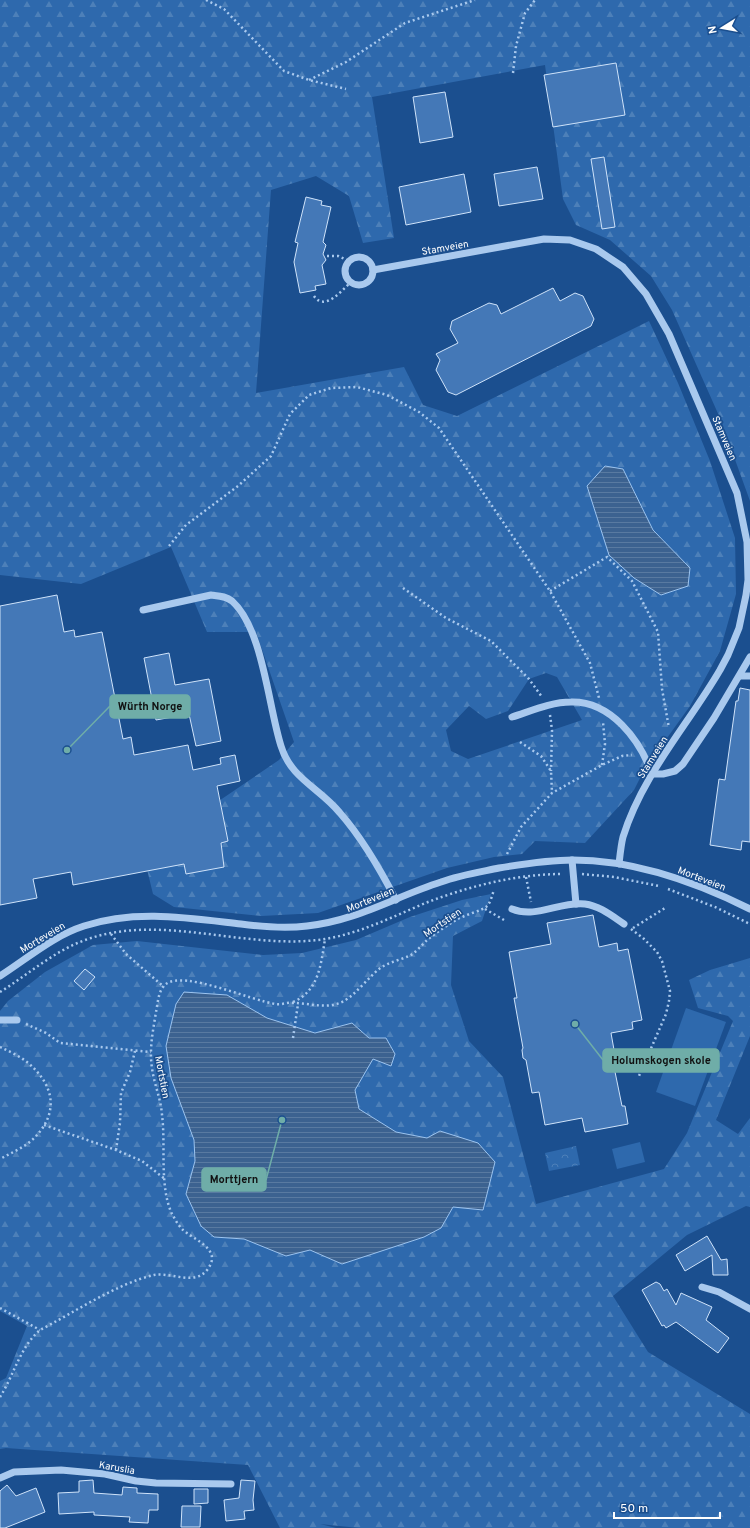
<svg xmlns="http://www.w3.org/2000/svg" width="750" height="1528" viewBox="0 0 750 1528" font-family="Overpass,sans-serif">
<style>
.forest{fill:url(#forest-firs);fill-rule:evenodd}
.park{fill:url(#park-crowns)}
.pitch{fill:#2e69ad}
.water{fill:url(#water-rules);stroke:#9cc4f0}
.building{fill:#4478b7;stroke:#cfe3fa}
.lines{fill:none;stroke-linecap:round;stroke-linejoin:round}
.path{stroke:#a9c9ee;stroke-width:2.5;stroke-dasharray:2 3;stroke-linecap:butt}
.minor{stroke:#a9c9ee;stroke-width:7}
.labels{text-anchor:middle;stroke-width:3.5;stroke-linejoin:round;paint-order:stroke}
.street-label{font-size:10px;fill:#fff;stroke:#1b4f8f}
.leader{fill:none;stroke:#6fada8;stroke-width:1.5}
.callout-dot{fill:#6fada8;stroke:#1b4f8f;stroke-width:1.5}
.callout{fill:#6fada8;stroke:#6fada8;stroke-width:1.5}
.callout-label{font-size:11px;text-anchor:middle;font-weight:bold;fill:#111}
</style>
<defs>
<pattern id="forest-firs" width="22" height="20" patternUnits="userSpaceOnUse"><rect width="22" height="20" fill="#2e69ad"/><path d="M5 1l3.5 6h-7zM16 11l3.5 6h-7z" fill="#4d80b9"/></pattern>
<pattern id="park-crowns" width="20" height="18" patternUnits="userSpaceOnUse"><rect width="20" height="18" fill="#2e69ad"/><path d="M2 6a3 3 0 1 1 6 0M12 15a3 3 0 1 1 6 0" fill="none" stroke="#4d80b9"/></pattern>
<pattern id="water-rules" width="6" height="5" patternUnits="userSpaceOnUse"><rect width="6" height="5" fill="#3c6290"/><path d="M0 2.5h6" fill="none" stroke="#597aa1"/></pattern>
</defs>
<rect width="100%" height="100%" fill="#1b4f8f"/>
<g class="forest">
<path d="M0,0H750V501L720,418L672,310L651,276L610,240L576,225L563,199L545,65L372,97L394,238L363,243L349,196L316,176L271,190L256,393L404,367L423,405L457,416L649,321L678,383L710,461L735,538L736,594L720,651L690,706L644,770L634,790L585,843L535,841L522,854L494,857L447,868L318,913L261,916L174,907L153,894L144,857L151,847L279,760L294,742L256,632H207L171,547L81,584L0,575ZM623,470L653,530L690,568L661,595L634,578L609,555ZM546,673L557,677L582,720L468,759L451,751L446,730L469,706L486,719L508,711L529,679Z"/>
<path d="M491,894L482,921L453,936L451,985L469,1041L503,1077L536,1204L664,1169L687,1133L733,1021L728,1016L698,1008L689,980L710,970L750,958V1036L716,1120L738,1134L750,1118V1207L746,1206L687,1235L613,1296L648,1352L750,1414V1528H359L320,1524L336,1528H280L248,1465L6,1448L0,1449V1381L6,1378L27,1326L0,1311V1011L8,1001L45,972L93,945L137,941L263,955L302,953L356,940L410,917L462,900ZM227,995L267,1018L316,1033L352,1023L369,1038H386L395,1054L391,1065L373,1059L354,1090L359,1109L396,1132L427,1138L453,1207L441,1228L424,1237L342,1264L310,1250L286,1256L244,1239L214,1237L186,1194L195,1161L194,1140Z"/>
</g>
<polygon class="park" points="576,1146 580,1165 549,1171 545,1153"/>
<g class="pitch">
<polygon points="686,1008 726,1022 695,1106 656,1092"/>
<polygon points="640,1142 645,1162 617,1169 612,1149"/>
</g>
<g class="water">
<polygon points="605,466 623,469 653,530 690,568 688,586 661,595 634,578 609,555 587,486"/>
<polygon points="184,992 227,995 267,1018 315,1033 352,1023 369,1038 386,1038 395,1054 391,1066 373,1059 355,1090 359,1109 396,1132 427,1138 440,1131 478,1143 495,1162 483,1210 453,1207 441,1228 424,1237 342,1264 310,1250 286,1256 244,1239 214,1237 201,1226 186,1194 195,1161 194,1140 171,1078 166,1046 176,1004"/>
</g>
<g class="building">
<polygon points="616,63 625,115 553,127 544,75"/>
<polygon points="445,92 453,137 420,143 413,97"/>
<polygon points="604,157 615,227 602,229 591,159"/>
<polygon points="537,167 543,199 499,206 494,174"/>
<polygon points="464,174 471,212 406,225 399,187"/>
<polygon points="306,197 322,201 321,205 331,207 323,242 326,245 323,254 326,260 322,265 326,284 315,286 316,290 300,293 294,262 298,243 295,242"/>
<polygon points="553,288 560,301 575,293 583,296 594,319 591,326 456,395 448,392 436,370 440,360 436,354 458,343 450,329 452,321 489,303 497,305 501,314"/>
<polygon points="57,595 64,632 74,630 75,637 102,632 123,739 131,737 134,755 188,745 193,770 221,764 220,758 235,755 240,781 217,786 228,841 221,843 224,867 186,874 184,864 73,885 71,872 33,879 37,898 0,905 0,606"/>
<polygon points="169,653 175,685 209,679 221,741 196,746 189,714 156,720 144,658"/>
<polygon points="740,688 750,690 750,842 742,841 741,850 710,845 719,779 725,780 736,701 738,701"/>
<polygon points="593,915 599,947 617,943 618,951 628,949 642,1020 632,1022 633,1029 611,1033 616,1061 613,1062 622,1106 625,1106 628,1124 585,1132 582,1118 545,1125 539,1092 532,1093 526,1060 523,1058 522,1050 523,1048 514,998 517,998 509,952 551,944 547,923"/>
<polygon points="85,969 95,977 84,990 74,981"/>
<polygon points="707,1236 721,1260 727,1259 728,1275 713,1275 712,1255 685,1271 676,1255"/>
<polygon points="656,1282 660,1284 664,1291 667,1289 676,1305 681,1293 712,1307 706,1320 729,1338 718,1353 676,1322 666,1328 664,1325 662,1326 642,1290"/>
<polygon points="93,1480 94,1493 122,1495 123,1487 137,1488 137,1493 158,1494 158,1510 149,1510 148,1523 129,1522 130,1517 94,1515 94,1512 59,1514 58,1493 79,1492 79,1481"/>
<polygon points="241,1480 255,1481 253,1500 254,1510 244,1511 245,1519 226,1521 224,1500 239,1498"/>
<polygon points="7,1485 16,1496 36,1488 45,1512 5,1528 0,1528 0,1491"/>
<polygon points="194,1489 208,1489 208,1503 194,1504"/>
<polygon points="182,1506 201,1506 200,1527 181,1527"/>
</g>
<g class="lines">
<g class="path">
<polyline points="206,0 224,9 284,71 309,80 346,89"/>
<polyline points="513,73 516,46 525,13 535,0"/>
<polyline points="309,80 346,62 405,23 475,0"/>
<polyline points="327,256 338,256 349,261"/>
<path d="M314,296C325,312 342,290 351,282"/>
<polyline points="169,546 186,525 238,486 271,456 290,414 309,395 331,388 357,387 387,395 419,412 439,428 550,591 590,663 599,698"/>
<polyline points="403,588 446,618 491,641 529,679 542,697"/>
<polyline points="550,591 607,557 632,581 658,632 662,689 669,728"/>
<polyline points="550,715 552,730 551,771"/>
<polyline points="520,742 541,756 551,771 552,793"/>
<polyline points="602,765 605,744 603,722"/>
<polyline points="507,854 521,827 552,793 602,765 622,756 632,755"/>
<polyline points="582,874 614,877 659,886"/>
<polyline points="526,877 531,902"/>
<polyline points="668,889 715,907 750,924"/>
<polyline points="485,909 504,920"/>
<polyline points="633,928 665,908"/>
<polyline points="631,929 643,938 657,952 662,961 670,991 669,1001 666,1014 639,1076"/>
<polyline points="111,934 126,954 164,987"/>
<path d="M0,992C29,974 55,950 88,939C164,913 247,951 325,939C361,933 394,916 428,902C470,886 517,874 563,874"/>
<path d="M293,1002C319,991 321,964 325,939"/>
<polyline points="26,1024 46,1033 60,1043 151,1052"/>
<polyline points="293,1038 298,1004"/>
<path d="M0,1047C9,1051 19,1056 27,1062C55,1085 60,1114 32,1140C23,1148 11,1153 0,1159"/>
<polyline points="44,1125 116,1150 142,1161 165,1179"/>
<polyline points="116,1150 120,1123 121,1093 130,1072 135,1051"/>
<polyline points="0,1308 40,1330"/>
<path d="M0,1397C14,1375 20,1347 40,1330C73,1313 118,1283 154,1275C172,1272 194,1286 207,1270C224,1249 193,1240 182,1229C178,1225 175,1219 172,1214C159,1186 166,1146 162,1115C161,1099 154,1084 152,1068C149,1049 153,1031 156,1012C158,1003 158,990 166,984C184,970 252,1001 276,1004C282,1005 287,1002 293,1003C310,1003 328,1010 344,1001C355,995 369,977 379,969C388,962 401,960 411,955C417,951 422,945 427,940C436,933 446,926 456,920C464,915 484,910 487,906C491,902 492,895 494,890"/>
</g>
<g class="minor">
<circle cx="359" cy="271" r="14"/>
<path d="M373,270L544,239L570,240L596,249L623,267L646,294L669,334L737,493L747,542L748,580L746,595L739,628L728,655L720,670C688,725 642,775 623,837C621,845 620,855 619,864"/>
<path d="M143,610L211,595C219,596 226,596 232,601C263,629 268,705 281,746C291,779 320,788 340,813C363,839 380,869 396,900"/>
<polyline points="740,676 750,676"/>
<path d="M512,717C531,711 551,702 571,702C611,701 640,740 652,774H663L675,771L683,764L714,718L750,657"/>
<polyline points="572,860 576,904"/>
<path d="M512,909C536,919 560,901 585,904C600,906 612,916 624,924"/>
<path d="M0,976C28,958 53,936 84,926C135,909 189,918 241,924C263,927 285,929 307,926C359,920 394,897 441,882C460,875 480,872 499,868C523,864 548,860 573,860C635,860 696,882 750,909"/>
<polyline points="0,1020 17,1020"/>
<polyline points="702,1287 719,1292 750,1309"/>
<polyline points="0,1478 14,1472 61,1470 105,1474 136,1481 156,1483 231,1484"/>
</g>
</g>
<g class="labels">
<g class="street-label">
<text transform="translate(445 247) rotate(-10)" y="4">Stamveien</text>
<text transform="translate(725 438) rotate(67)" y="4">Stamveien</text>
<text transform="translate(652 757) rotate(-58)" y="4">Stamveien</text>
<text transform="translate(702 878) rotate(21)" y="4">Morteveien</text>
<text transform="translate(370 899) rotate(-22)" y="4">Morteveien</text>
<text transform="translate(442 922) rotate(-34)" y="4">Mortstien</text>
<text transform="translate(42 937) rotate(-31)" y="4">Morteveien</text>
<text transform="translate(163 1077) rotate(79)" y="4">Mortstien</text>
<text transform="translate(117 1467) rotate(10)" y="4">Karuslia</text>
</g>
</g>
<path class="leader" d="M67 750L110 706M575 1024L603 1060M282 1120L266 1180"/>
<g class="callout-dot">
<circle cx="67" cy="750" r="4"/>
<circle cx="575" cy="1024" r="4"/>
<circle cx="282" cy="1120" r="4"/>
</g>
<g class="callout">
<rect x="110" y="695" width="80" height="23" rx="4"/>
<rect x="603" y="1049" width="116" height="23" rx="4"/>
<rect x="202" y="1168" width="64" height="23" rx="4"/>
</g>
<g class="callout-label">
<text x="150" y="710">Würth Norge</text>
<text x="661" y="1064">Holumskogen skole</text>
<text x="234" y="1183">Morttjern</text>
</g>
<g transform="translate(722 28) rotate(259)" stroke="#1b4f8f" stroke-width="3" paint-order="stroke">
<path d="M0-3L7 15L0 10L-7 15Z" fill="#ffffff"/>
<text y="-6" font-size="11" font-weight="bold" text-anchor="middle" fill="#ffffff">N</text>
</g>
<path d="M614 1512v6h106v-6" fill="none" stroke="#ffffff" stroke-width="2"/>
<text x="620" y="1512" font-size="12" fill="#ffffff" stroke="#1b4f8f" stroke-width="3" paint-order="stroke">50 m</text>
</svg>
